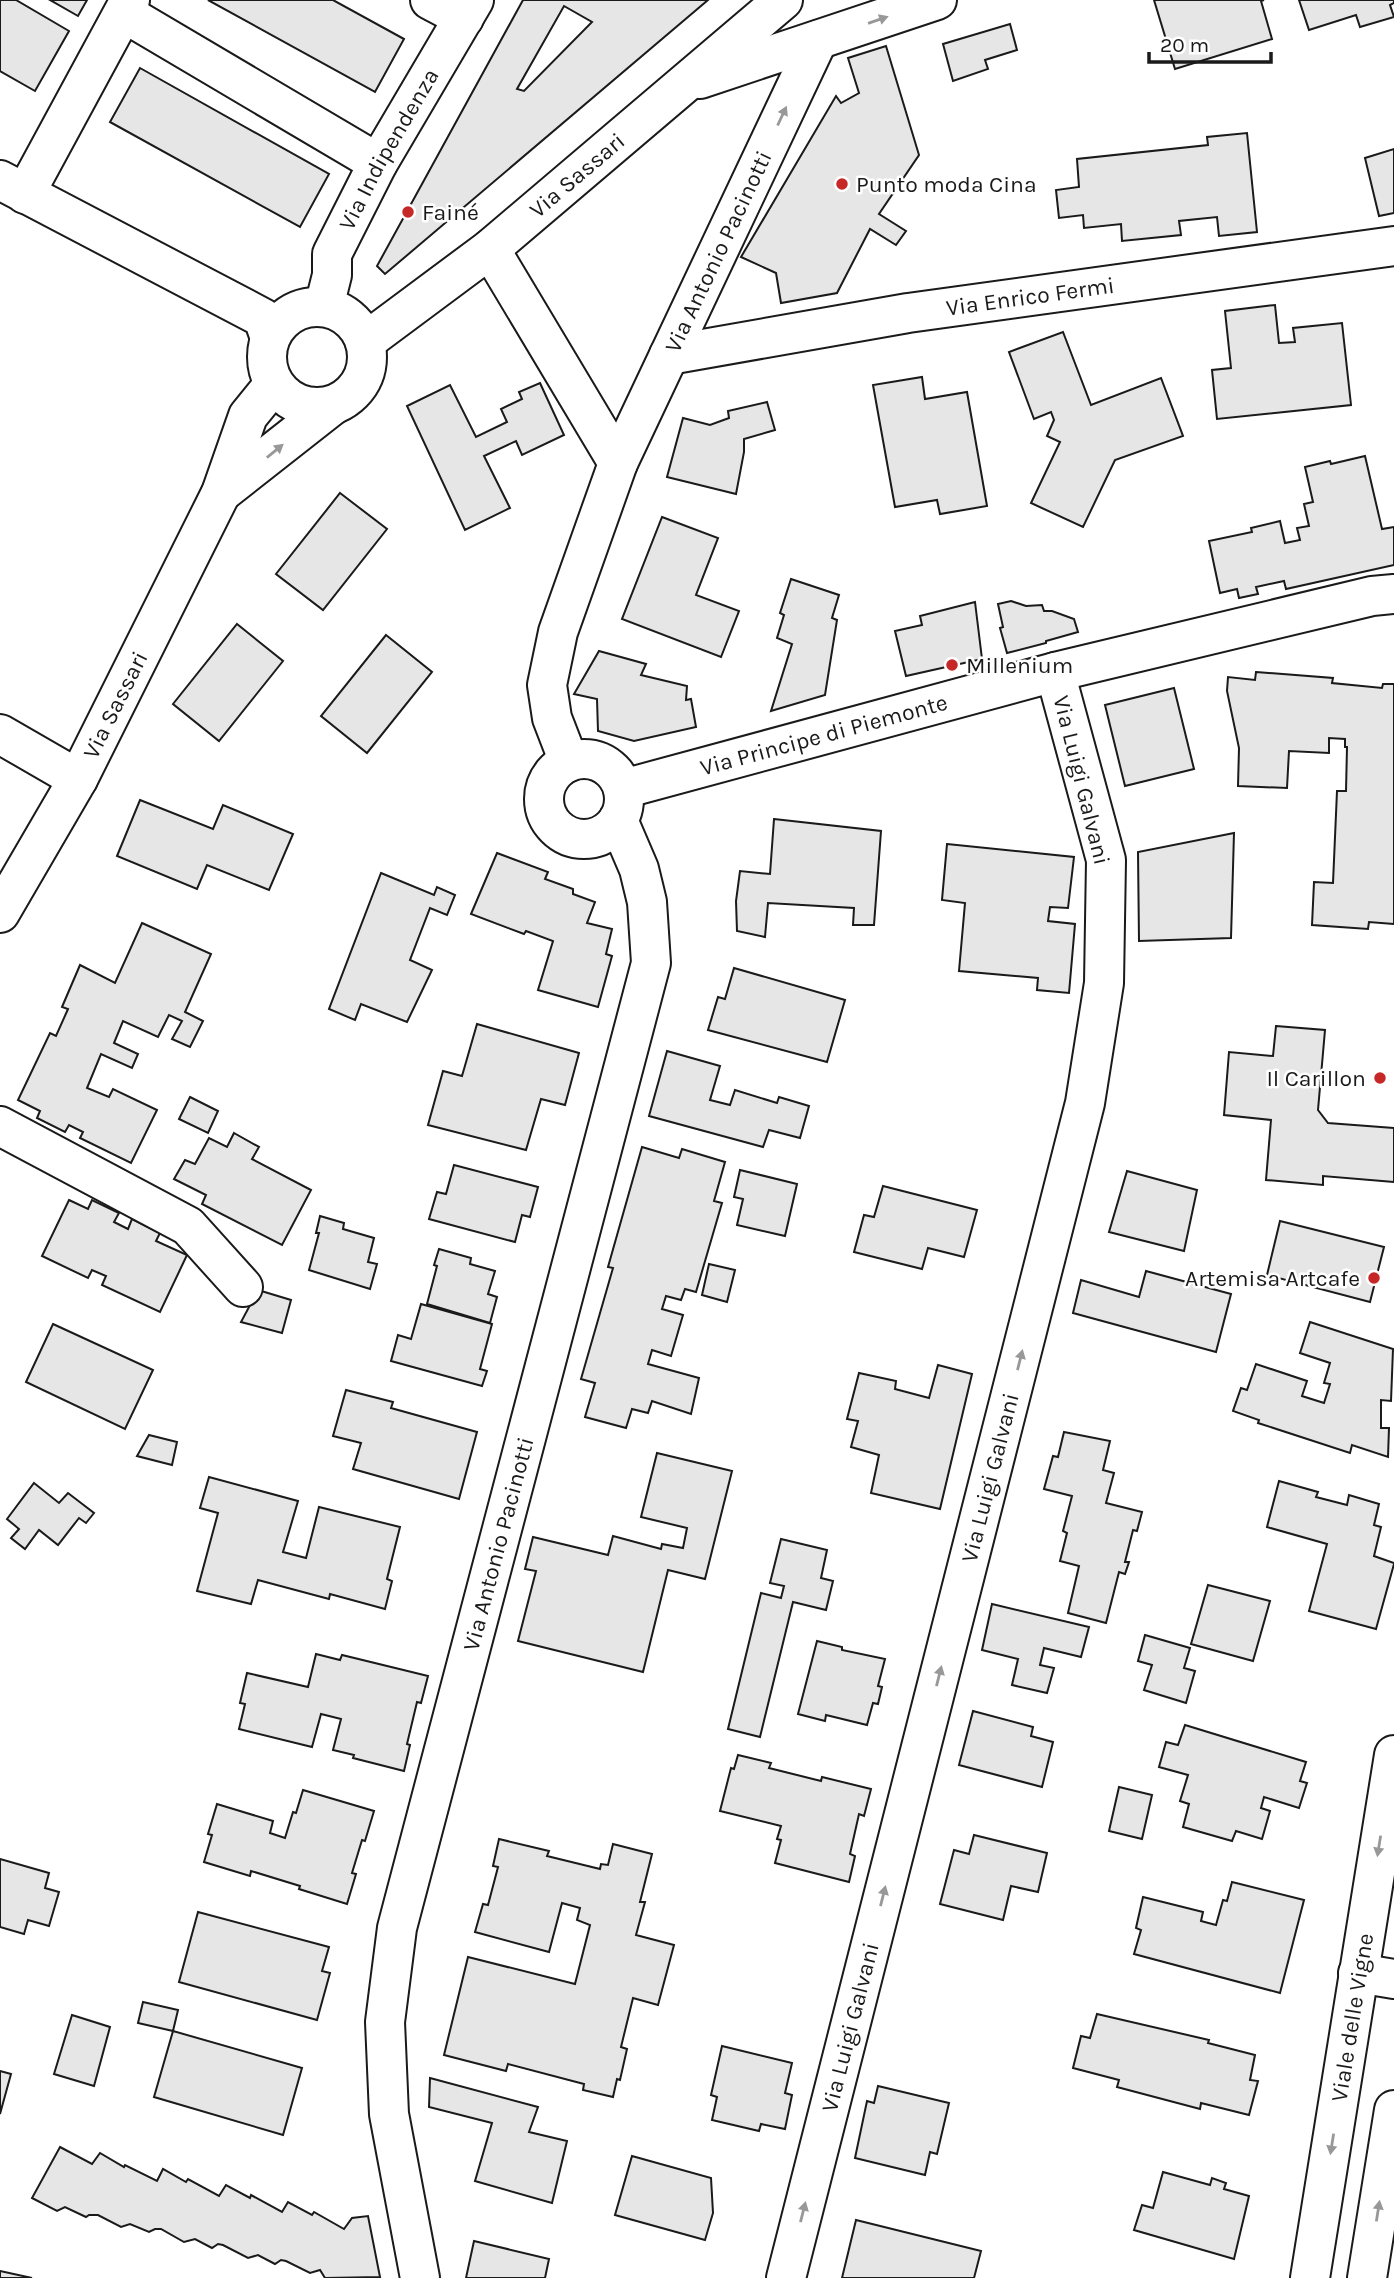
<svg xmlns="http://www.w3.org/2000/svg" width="1394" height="2278" viewBox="0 0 1394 2278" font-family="Karla,sans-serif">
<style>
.building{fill:#e6e6e6;stroke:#1a1a1a;stroke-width:2;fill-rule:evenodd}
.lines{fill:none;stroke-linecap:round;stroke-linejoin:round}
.minor-casing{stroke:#1a1a1a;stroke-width:42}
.minor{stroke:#fff;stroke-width:38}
.oneway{fill:#989898}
.poi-dot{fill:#c62828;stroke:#fff;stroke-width:2.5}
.labels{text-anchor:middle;stroke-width:5;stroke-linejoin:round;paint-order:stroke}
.street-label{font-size:23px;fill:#1a1a1a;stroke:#fff}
.poi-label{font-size:23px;fill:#1a1a1a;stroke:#fff;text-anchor:start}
</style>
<rect width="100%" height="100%" fill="#fff"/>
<g class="building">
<polygon points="0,0 16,0 69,31 35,91 0,71"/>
<polygon points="50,0 87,0 78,16"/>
<polygon points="208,0 333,0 404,39 375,92"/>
<path d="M523,0H708L385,274L377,266ZM564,6L592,22L524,91L517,89Z"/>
<polygon points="1154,0 1264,0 1261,1 1272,39 1175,69"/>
<polygon points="1299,0 1394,0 1394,3 1390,5 1394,17 1360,27 1356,15 1309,30"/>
<polygon points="1010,24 1017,50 985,60 988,69 953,81 943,44"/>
<polygon points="886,46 919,155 879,214 906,231 896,245 870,229 837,293 781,303 776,273 741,257 836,96 841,103 859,93 848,58"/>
<polygon points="140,68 329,174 300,227 110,122"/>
<polygon points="1247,133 1257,232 1219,236 1217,217 1179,221 1181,235 1122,241 1121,224 1084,228 1083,215 1059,218 1056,190 1079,187 1077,159 1208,145 1207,137"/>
<polygon points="1394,149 1394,213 1379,216 1365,158"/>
<polygon points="1275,305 1279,343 1295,342 1293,328 1342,323 1351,405 1217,419 1212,370 1231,368 1225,311"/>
<polygon points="1063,332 1091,405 1161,378 1183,436 1115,460 1083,527 1031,503 1060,442 1047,436 1054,420 1051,412 1034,419 1009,352"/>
<polygon points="922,377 925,399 967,392 987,506 940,514 937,500 895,507 873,385"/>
<polygon points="540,383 564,435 522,455 516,441 484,456 510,508 465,530 407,406 450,385 476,437 507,422 501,409 522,399 519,392"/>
<polygon points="767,402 775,430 744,439 744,452 736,494 667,477 683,418 710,425 729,418 728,411"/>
<polygon points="1365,456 1382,529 1394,527 1394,565 1286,589 1284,581 1256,587 1258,594 1239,598 1237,589 1220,593 1209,541 1252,532 1251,528 1280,521 1285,543 1300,540 1297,528 1309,526 1304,504 1313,502 1305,467 1330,461 1331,464"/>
<polygon points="340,493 387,529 323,610 276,574"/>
<polygon points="662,517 718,538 696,595 739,611 721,657 622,619"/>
<polygon points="791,579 839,595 832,618 837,620 825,695 771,711 792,644 777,638 784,615 780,613"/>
<polygon points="1011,601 1026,606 1042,605 1044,611 1052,611 1074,619 1078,632 1046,641 1046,643 1007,653 1000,628 1003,627 998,604"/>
<polygon points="975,602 982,659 906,676 895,631 922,625 920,616"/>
<polygon points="237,624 283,661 219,741 173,704"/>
<polygon points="386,635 432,672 367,753 321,716"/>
<polygon points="599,651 646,664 641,675 687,686 686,700 691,699 696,727 634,741 598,731 597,699 574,694"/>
<polygon points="1256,672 1333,678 1332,683 1382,688 1383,684 1394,684 1394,924 1369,922 1368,929 1312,925 1314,882 1333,883 1337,791 1346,791 1347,747 1345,747 1345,739 1329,738 1329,753 1289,751 1287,788 1238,786 1239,748 1227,691 1228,677 1255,680"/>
<polygon points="1174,688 1194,769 1125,786 1105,705"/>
<polygon points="140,800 213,829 223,805 293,834 269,890 207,865 197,889 117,856"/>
<polygon points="774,819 881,831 874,925 853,925 854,908 768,903 765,937 737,931 736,901 740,871 770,874"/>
<polygon points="1234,833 1231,938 1139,941 1138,852"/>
<polygon points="947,844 1074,857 1068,908 1050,907 1048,921 1075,924 1069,993 1037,990 1038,978 959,971 965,903 942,900"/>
<polygon points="497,853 548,872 545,879 573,889 573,894 595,902 587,923 612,929 606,954 612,956 598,1007 538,990 553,941 526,931 524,934 471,914"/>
<polygon points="381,873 434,895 437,887 455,895 447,915 430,908 410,960 432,970 407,1022 361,1004 355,1020 329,1009"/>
<polygon points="142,923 211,954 185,1012 203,1021 190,1047 172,1039 182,1021 169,1015 158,1037 123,1021 114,1043 138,1054 132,1068 101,1054 87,1088 109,1097 113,1089 157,1110 131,1163 80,1138 83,1132 69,1125 65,1132 37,1118 40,1111 18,1100 50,1033 56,1036 68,1009 62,1007 80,965 115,983"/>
<polygon points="734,968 845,1000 827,1062 708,1030 718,997 725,999"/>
<polygon points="477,1024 579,1053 565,1105 541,1099 526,1150 428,1125 443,1071 462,1076"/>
<polygon points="1276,1026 1325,1030 1318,1110 1328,1123 1394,1128 1394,1182 1323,1176 1323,1185 1266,1180 1271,1120 1224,1115 1229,1052 1273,1056"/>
<polygon points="667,1051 720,1066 710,1100 730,1105 735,1090 777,1103 779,1097 809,1106 800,1138 769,1130 763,1147 649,1116"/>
<polygon points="190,1097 218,1111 208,1133 179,1119"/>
<polygon points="234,1133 259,1147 252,1159 311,1190 282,1245 202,1204 206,1195 174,1179 185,1160 195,1164 209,1138 227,1147"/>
<polygon points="642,1147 679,1158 682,1149 725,1162 714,1201 722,1203 696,1292 685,1289 681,1300 666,1296 662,1309 683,1315 671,1356 652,1350 648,1364 699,1378 691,1414 652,1401 648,1413 632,1409 626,1428 585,1417 595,1383 581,1379 613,1268 608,1267"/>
<polygon points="454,1165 538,1187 530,1217 522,1215 515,1242 429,1219 437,1192 446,1194"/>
<polygon points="740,1170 797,1184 785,1236 737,1225 743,1199 734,1197"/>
<polygon points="1127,1171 1197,1190 1184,1251 1109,1232"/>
<polygon points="883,1186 977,1210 964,1257 928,1248 922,1269 854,1252 864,1215 874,1217"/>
<polygon points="69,1200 88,1209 92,1200 119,1213 114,1222 128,1229 132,1219 160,1233 156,1241 187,1255 160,1312 102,1285 106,1276 92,1270 88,1278 42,1256"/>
<polygon points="320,1216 344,1223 343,1229 374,1238 368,1262 377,1264 370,1289 309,1270 319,1233 316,1233"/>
<polygon points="1280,1221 1384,1247 1370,1302 1267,1275"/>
<polygon points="439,1249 471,1258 470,1264 495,1271 488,1294 497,1297 490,1323 427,1304 437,1266 434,1265"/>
<polygon points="709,1264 735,1270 727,1302 702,1295"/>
<polygon points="1146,1271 1231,1294 1216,1352 1073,1313 1081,1280 1139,1297"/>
<polygon points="258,1290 291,1300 282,1333 241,1322"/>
<polygon points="421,1304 492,1324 480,1369 487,1371 482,1386 391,1361 398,1335 411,1339"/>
<polygon points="1310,1322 1393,1349 1391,1401 1381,1400 1381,1428 1389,1428 1388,1457 1352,1445 1350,1453 1258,1423 1259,1420 1233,1411 1241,1388 1247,1390 1256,1364 1307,1381 1302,1396 1324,1403 1330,1384 1324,1383 1330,1363 1300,1353"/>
<polygon points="53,1324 153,1370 125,1429 26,1382"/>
<polygon points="938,1365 972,1374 940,1509 871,1493 879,1455 851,1447 858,1421 847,1419 859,1373 896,1381 895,1389 929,1398"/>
<polygon points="346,1390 393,1402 391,1408 477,1432 459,1499 353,1469 361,1443 333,1436"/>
<polygon points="1064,1432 1110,1441 1103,1470 1114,1473 1106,1503 1142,1512 1137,1531 1133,1530 1125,1562 1129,1562 1125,1574 1119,1572 1106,1623 1068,1613 1079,1566 1060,1561 1067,1533 1063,1531 1072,1496 1044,1489 1053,1456 1058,1457"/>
<polygon points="149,1435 177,1442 172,1465 137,1456"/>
<polygon points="657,1453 732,1471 705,1579 668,1570 643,1672 518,1641 536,1571 525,1569 533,1537 608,1555 613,1536 661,1549 662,1544 683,1548 687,1528 641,1517"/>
<polygon points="209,1477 298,1501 283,1552 306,1558 319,1507 400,1527 387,1579 392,1581 385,1609 330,1594 329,1599 258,1580 251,1604 197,1591 218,1513 200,1508"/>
<polygon points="1279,1481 1318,1492 1316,1497 1347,1505 1349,1495 1379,1504 1374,1525 1381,1527 1374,1556 1394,1563 1394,1564 1376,1629 1309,1611 1327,1544 1267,1527"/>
<polygon points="34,1483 59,1503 68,1493 94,1513 86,1523 79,1518 58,1545 39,1530 25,1549 11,1538 19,1529 7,1519"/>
<polygon points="781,1539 827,1550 821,1578 833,1581 826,1610 793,1602 760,1737 728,1729 761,1593 781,1598 784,1586 770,1583"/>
<polygon points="1208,1585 1270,1601 1253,1661 1191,1644"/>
<polygon points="992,1604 1089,1627 1081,1657 1044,1648 1040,1665 1054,1668 1047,1693 1012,1685 1018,1659 982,1650"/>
<polygon points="1145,1635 1190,1648 1184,1668 1195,1671 1186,1703 1144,1690 1152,1665 1138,1661"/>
<polygon points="817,1641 842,1647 842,1650 885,1659 878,1686 882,1687 878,1704 873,1703 867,1725 826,1715 825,1721 798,1714"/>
<polygon points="316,1654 340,1660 342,1655 428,1676 421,1703 417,1702 407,1744 410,1745 404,1771 353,1758 354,1755 333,1750 341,1719 321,1714 312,1747 239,1729 245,1704 240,1703 247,1673 308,1687"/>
<polygon points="973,1711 1033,1727 1031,1736 1053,1742 1042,1787 959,1765"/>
<polygon points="1185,1725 1306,1762 1300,1781 1307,1783 1299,1808 1264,1797 1261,1808 1270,1811 1262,1839 1236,1831 1232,1841 1183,1827 1189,1804 1180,1801 1188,1775 1159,1767 1166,1742 1178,1745"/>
<polygon points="738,1755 771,1763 769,1768 821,1781 822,1777 871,1789 864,1816 859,1814 850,1854 855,1856 849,1882 775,1863 781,1840 777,1839 781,1826 720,1811 731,1768 734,1769"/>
<polygon points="1119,1787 1152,1795 1142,1839 1109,1831"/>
<polygon points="303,1790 374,1811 365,1841 362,1840 352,1873 356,1874 347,1904 299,1889 300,1886 251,1871 250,1876 204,1862 212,1835 208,1834 217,1804 273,1821 270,1833 285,1838 293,1812 296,1813"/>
<polygon points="974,1835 1047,1853 1038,1892 1011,1886 1003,1920 940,1904 954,1850 969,1854"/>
<polygon points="499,1839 549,1851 547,1856 600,1869 601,1864 608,1865 613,1844 652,1854 640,1902 645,1902 636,1935 674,1945 658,2005 633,1998 621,2047 627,2049 620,2080 617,2079 613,2097 583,2090 584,2084 508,2064 506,2071 444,2055 468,1957 575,1984 590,1925 577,1920 580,1908 562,1903 549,1952 475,1932 483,1904 488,1905 498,1867 493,1866"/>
<polygon points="0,1859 49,1873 45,1888 59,1892 49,1926 28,1920 24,1934 0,1927"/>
<polygon points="1232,1882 1304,1900 1280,1993 1134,1954 1141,1930 1136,1928 1143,1897 1203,1912 1201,1921 1216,1925 1223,1900 1227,1901"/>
<polygon points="198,1912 329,1947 322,1971 330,1973 317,2020 179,1982"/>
<polygon points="143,2002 178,2010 173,2031 138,2023"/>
<polygon points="1097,2014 1209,2040 1208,2043 1255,2055 1250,2080 1258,2081 1249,2115 1201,2103 1200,2109 1117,2087 1119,2080 1073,2068 1081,2036 1090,2038"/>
<polygon points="72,2015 110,2027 94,2086 54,2074"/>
<polygon points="173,2031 302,2068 283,2135 154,2097"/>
<polygon points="722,2046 792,2063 785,2093 792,2095 785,2129 761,2124 759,2131 712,2120 717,2097 711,2095"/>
<polygon points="0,2071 11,2074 0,2114"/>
<polygon points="430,2078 538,2107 529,2132 567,2141 552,2203 475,2181 492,2123 429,2107"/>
<polygon points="878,2086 949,2103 937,2154 930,2152 925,2175 855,2158 867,2101 874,2103"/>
<polygon points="60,2147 92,2164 100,2153 124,2167 125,2165 157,2181 163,2169 186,2182 188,2179 219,2196 226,2185 250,2198 251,2195 282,2212 288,2202 312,2215 314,2212 344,2229 352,2218 368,2216 380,2277 325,2278 320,2270 310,2273 286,2261 281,2260 275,2264 258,2255 248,2258 223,2245 218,2244 212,2248 195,2239 184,2242 161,2229 155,2229 149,2232 130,2224 121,2227 98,2215 89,2215 86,2217 65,2207 57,2211 32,2198"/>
<polygon points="632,2156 711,2178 713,2213 705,2240 615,2215"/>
<polygon points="1163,2172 1210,2185 1212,2178 1226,2183 1224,2189 1249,2196 1234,2259 1134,2230 1142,2205 1153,2208"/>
<polygon points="856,2220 981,2251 974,2278 842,2278"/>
<polygon points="474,2241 549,2259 545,2278 466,2278"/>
<polygon points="0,2271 32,2278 0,2278"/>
</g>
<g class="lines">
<g class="minor-casing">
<g id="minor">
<polyline points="430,0 464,18"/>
<polyline points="124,13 378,163"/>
<polyline points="700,79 937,0"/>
<polyline points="0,180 263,318 270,338"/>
<polyline points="25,194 130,0"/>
<polyline points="490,249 618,463 558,632 547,685 552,718 569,762"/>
<circle cx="317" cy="357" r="50"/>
<path id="s1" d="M324,307L332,275V254L378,163L474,0"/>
<path id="s2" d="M365,342L490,249L783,0"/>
<path id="s3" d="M669,355L908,313L1394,246"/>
<path id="s4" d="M618,463L818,40"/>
<polyline points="221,493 333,405"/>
<polyline points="0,734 78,779"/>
<circle cx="584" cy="799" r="40"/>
<path id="s5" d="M623,789L1055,672L1372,596L1394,594"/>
<path id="s6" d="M0,913L78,779L221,493L248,416L274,384"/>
<polyline points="0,1126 188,1226 243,1287"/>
<polyline points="1358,1973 1394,1979"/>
<path id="s7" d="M420,2278L389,2114L385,2022L397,1928L651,963L647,902L639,869L618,820"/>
<path id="s8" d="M786,2278L1085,1103L1104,983L1106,860L1055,672"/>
<path id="s9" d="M1310,2278L1394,1755"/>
<polyline points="1367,2278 1394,2110"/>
</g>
</g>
<use href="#minor" class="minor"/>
</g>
<defs><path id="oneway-solid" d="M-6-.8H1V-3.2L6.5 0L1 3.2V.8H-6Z" transform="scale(1.75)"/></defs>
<g class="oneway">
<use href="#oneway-solid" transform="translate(878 20) rotate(-19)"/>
<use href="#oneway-solid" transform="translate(782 116) rotate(-65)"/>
<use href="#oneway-solid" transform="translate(275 451) rotate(-39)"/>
<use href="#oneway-solid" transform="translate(1020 1360) rotate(-76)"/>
<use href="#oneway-solid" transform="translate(939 1676) rotate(-76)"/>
<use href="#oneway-solid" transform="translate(1379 1846) rotate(99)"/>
<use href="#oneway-solid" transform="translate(883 1896) rotate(-76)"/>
<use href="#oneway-solid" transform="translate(1332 2144) rotate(99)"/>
<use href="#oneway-solid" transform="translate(1378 2211) rotate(-81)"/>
<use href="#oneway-solid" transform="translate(803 2212) rotate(-76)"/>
</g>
<g class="poi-dot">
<circle cx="842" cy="184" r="7"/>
<circle cx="408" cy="212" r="7"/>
<circle cx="952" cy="665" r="7"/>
<circle cx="1380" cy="1078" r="7"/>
<circle cx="1374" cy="1278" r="7"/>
</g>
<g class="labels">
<g class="street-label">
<text dy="8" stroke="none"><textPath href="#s1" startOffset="173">Via Indipendenza</textPath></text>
<text dy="8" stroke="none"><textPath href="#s2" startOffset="270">Via Sassari</textPath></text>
<text dy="8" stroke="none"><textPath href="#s4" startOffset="234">Via Antonio Pacinotti</textPath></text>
<text dy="8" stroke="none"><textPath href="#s3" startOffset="366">Via Enrico Fermi</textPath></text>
<text dy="8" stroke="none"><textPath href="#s6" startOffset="238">Via Sassari</textPath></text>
<text dy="8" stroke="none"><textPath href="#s5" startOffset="208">Via Principe di Piemonte</textPath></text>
<text transform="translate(1082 780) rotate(76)" y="8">Via Luigi Galvani</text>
<text dy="8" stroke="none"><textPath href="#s8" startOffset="826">Via Luigi Galvani</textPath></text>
<text dy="8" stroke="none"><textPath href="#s7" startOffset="751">Via Antonio Pacinotti</textPath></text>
<text dy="8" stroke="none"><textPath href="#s9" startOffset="264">Viale delle Vigne</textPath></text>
<text dy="8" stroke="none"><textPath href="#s8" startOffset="259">Via Luigi Galvani</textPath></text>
</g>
<g class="poi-label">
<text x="856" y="192">Punto moda Cina</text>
<text x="422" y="220">Fainé</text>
<text x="966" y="673">Millenium</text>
<text x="1366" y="1086" text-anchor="end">Il Carillon</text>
<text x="1360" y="1286" text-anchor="end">Artemisa Artcafe</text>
</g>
</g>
<path d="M1149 52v10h122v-10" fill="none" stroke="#1a1a1a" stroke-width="3.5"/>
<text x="1160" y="52" font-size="21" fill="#1a1a1a" stroke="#ffffff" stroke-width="5" paint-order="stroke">20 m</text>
</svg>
